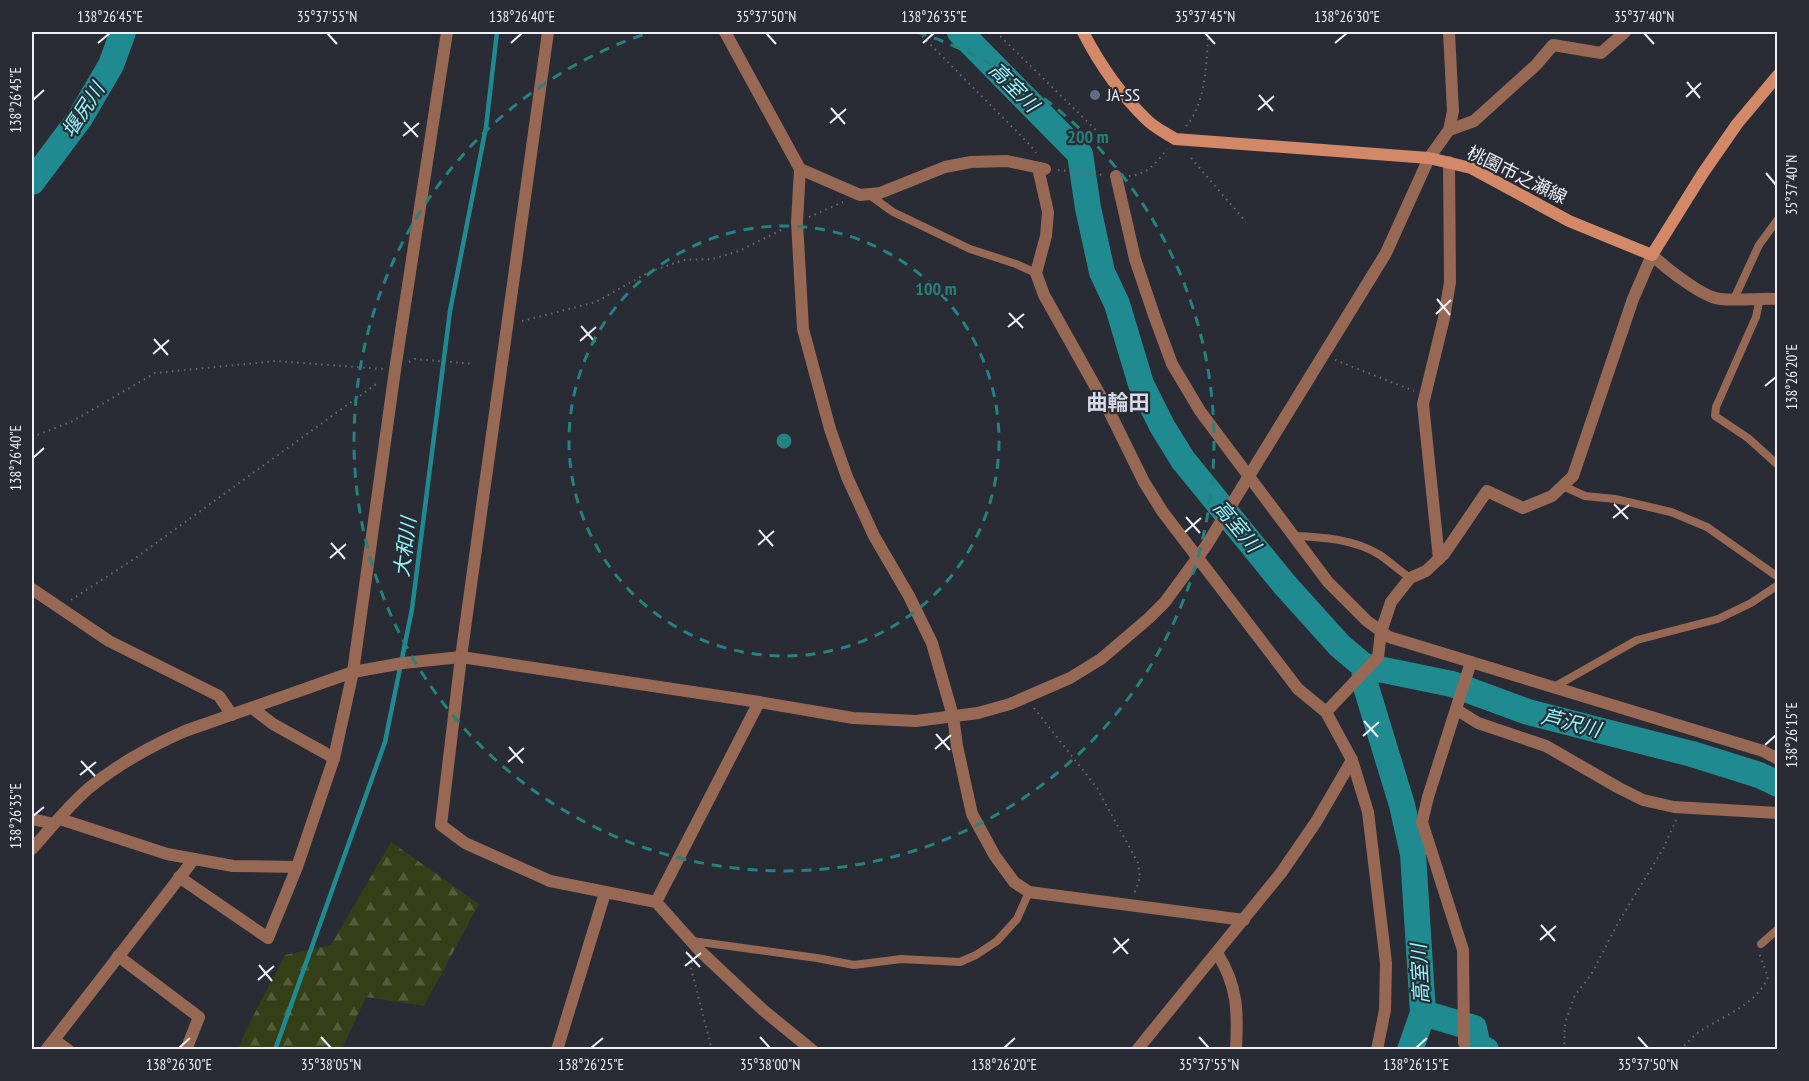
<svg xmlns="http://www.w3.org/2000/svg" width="1809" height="1081" viewBox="0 0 1809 1081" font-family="'PT Sans Narrow','Noto Sans JP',sans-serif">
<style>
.forest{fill:url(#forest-firs)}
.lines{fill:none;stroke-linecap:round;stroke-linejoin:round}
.stream{stroke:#1f8b90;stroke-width:4.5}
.river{stroke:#1f8b90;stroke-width:26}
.path{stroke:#686a73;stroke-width:2;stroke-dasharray:1.5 4.5;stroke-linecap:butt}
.service{stroke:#976853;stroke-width:8}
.minor{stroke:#976853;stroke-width:12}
.tertiary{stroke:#976853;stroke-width:12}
.secondary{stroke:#d38967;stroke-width:12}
.ticks{fill:none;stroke:#eff1f8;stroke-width:2}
.ring{fill:none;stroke:#25827c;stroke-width:3;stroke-dasharray:10 8}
.service-dot{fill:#5c6f8a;stroke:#292b35;stroke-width:2}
.labels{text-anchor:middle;stroke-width:4.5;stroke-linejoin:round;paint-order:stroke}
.poi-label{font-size:18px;fill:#eff1f8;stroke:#292b35;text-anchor:start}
.street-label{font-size:18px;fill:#eff1f8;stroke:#292b35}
.water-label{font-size:20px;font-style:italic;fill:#90f8fd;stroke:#292b35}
.quarter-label{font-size:21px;font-weight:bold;fill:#d8dbe9;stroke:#292b35}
.centre{fill:#25827c;stroke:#292b35;stroke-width:3}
.ring-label{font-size:18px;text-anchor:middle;font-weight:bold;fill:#25827c;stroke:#292b35;stroke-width:4.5;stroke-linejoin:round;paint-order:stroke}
.neatline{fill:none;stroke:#eff1f8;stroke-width:2}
.ticks-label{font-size:15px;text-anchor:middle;fill:#eff1f8}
</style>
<defs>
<pattern id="forest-firs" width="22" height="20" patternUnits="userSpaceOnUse" patternTransform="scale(1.5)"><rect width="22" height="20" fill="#343f18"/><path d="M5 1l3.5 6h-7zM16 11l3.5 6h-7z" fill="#525b3a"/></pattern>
</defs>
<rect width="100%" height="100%" fill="#292b35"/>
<polygon class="forest" points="391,842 479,904 424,1006 366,997 342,1049 238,1049 247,1028 285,955 331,945"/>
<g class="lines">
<polyline class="stream" points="275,1050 385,742 412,609 450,311 486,127 497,32"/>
<g class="river">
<polyline points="960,32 1080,154 1088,208 1102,272 1117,304 1141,384 1162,426 1183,460 1285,585 1340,646 1364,666 1366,687 1402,805 1413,854 1423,1013 1410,1050"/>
<polyline points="32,182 80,118 111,65 123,32"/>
<polyline points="1364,666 1452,684 1528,712 1692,754 1759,775 1778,784"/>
<polyline points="1423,1013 1474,1028 1478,1047 1486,1050"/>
</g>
<g class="path">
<polyline points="918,32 1031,146 1036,153"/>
<polyline points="996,32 1101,135"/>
<path d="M1186,126C1206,104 1207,60 1208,32"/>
<polyline points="1191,158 1246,222"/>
<polyline points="1058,170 1103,175"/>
<path d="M1129,176C1147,175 1157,162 1167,149"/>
<polyline points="809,217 843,202"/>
<polyline points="522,321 596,302 649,272 684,260 713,259 739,251 785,228"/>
<polyline points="1335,360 1414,391"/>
<polyline points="409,362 415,359 474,364"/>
<polyline points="32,437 73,421 155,373 276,361 383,369"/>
<polyline points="71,600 134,559 379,382"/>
<polyline points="1034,708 1097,788 1138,863 1140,878 1134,894"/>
<polyline points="692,962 691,968 712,1050"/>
<polyline points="1564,1050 1565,1023 1575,995 1591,975 1618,923 1663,849 1676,820"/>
<path d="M1680,1050C1687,1043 1694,1035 1702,1030C1725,1015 1757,1004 1768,977L1759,953"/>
</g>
<g class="service">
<polyline points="868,194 893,212 970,249 1016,264 1036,273"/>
<polyline points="1760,298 1756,317 1716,407 1715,416 1748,438 1778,465"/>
<polyline points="1734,299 1759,245 1778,219"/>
<polyline points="1563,486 1585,496 1615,499 1671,512 1707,527 1778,577"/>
<path d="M1293,536C1323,537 1354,539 1380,555C1390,562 1400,571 1410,578"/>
<polyline points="1554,687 1637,640 1718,619 1751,603 1778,585"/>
<polyline points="692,941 817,958 854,965 901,959 960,962 976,955 997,941 1017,919 1029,892"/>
<polyline points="1761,944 1778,929"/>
</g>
<g class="minor">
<polyline points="548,32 461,657 441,825 465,843 550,881 656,902 700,951 763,1010 812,1050"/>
<polyline points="725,32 800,169 860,195 880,193 945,167 971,162 1007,161 1045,169"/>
<polyline points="1449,130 1474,121 1536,65 1553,45 1601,53 1625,32"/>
<polyline points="1429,158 1449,130 1453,111 1449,32"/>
<polyline points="1038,168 1048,212 1046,236 1036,273 1044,295 1109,411 1144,482 1162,511 1298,689 1326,712 1352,760 1368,812 1386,963 1385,1010 1377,1050"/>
<polyline points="800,169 797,222 803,329 830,429 847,477 874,536 909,596 932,643 953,716 957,746 972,814 995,856 1014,882 1029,892 1244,920"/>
<polyline points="1116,176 1135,259 1155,318 1172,364 1200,411 1328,582 1367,621 1389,637 1763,751 1778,759"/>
<polyline points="1439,559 1423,404 1444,318 1450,282 1449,162"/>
<polyline points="32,589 109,641 219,696 232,715"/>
<polyline points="252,708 273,724 334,758"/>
<polyline points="1457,710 1478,723 1546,746 1619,788 1643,800 1674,807 1778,813"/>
<path d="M1326,712L1378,657L1381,632L1391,602L1410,578L1426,571L1444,554L1487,491L1523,508L1552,496L1573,476L1633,299L1652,255C1666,268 1702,297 1720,299C1739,301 1759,298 1778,299"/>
<polyline points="32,819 54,824"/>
<polyline points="60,819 167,854 233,866 297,867"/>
<polyline points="179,877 268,938 297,867 334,758 353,672 395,370 447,32"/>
<polyline points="656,902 759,702"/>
<path d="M1217,953C1238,986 1238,1012 1236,1050"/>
<polyline points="118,956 199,1017 186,1050"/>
<polyline points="54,1040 68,1050"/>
<polyline points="1464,1043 1463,950 1422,822 1428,797 1471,662"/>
<polyline points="46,1050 194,859"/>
<polyline points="557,1050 605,893"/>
<polyline points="1137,1050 1281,873 1316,822 1352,760"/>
</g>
<path class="tertiary" d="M32,849C50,829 68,806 89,788C118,764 151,746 185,731L353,672L403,663L461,657L759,702L853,718L916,721L978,713L1010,704L1070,678L1101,659L1149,618L1165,602L1206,546L1386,253L1429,158"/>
<path class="secondary" d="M1083,32C1099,63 1122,96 1147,120C1155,128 1166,133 1175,139L1429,158L1471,168L1569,221L1652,255L1703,173L1737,124L1778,75"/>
</g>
<path class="ticks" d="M327,33L337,44M766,33L776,44M1205,33L1215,44M1644,33L1654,44M98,43L110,33M511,43L522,33M923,43L934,33M1335,43L1347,33M1687,82L1700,98M1259,95L1273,111M1686,97L1701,83M33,100L44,90M831,108L845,124M1258,110L1274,96M404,122L418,137M830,123L846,109M403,136L419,123M1766,173L1776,185M1437,299L1450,315M1009,313L1023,328M1436,314L1451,300M581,326L595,342M1008,327L1024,314M154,339L168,355M580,341L596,327M153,354L169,340M1765,386L1776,377M33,458L44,448M1614,504L1628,519M1186,517L1200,533M1613,518L1629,505M759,530L773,546M1185,532L1201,518M331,543L345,559M758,545L774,531M330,558L346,544M1364,721L1378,737M936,734L950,750M1363,736L1379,722M1765,745L1776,735M509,747L523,763M935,749L951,735M81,761L95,776M508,762L524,748M80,775L96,762M33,816L44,807M1541,925L1555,941M1114,938L1128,954M1540,940L1556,926M686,952L700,967M1113,953L1129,939M259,965L272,981M685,966L701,953M258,980L274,966M321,1037L331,1048M760,1037L770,1048M1199,1037L1209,1048M1638,1037L1648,1048M179,1048L190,1038M591,1048L603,1038M1004,1048L1015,1038M1416,1048L1427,1038"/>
<g class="ring">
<circle cx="784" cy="441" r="215"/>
<path d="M917 32A430 430 0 1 1 651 32"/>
</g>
<circle class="service-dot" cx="1095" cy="95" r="6"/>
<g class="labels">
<g class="poi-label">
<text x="1107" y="101">JA-SS</text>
</g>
<g class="street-label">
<text transform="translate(1517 175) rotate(26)" y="6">桃園市之瀬線</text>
</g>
<g class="water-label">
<text transform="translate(1014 87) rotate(45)" y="7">高室川</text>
<text transform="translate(83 110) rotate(-57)" y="7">堰尻川</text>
<text transform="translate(1237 526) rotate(50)" y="7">高室川</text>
<text transform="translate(405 547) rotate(-83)" y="7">大和川</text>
<text transform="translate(1571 723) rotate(14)" y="7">芦沢川</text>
<text transform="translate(1420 974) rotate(-93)" y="7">高室川</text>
</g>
<g class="quarter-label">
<text x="1118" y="410">曲輪田</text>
</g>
</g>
<circle cx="784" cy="441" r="9" class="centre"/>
<g class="ring-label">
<text x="1088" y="143">200 m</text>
<text x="936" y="295">100 m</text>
</g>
<rect width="1809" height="1081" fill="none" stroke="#292b35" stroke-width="66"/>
<rect x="33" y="33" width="1743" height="1015" class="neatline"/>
<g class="ticks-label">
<text x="110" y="22">138°26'45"E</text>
<text x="327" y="22">35°37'55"N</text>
<text x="522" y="22">138°26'40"E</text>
<text x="766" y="22">35°37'50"N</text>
<text x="934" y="22">138°26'35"E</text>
<text x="1205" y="22">35°37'45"N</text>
<text x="1347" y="22">138°26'30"E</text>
<text x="1644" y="22">35°37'40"N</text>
<text transform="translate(16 100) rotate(-90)" y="5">138°26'45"E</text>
<text transform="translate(1792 185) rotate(-90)" y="5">35°37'40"N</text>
<text transform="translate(1792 377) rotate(-90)" y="5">138°26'20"E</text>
<text transform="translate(16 458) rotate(-90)" y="5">138°26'40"E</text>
<text transform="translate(1792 735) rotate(-90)" y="5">138°26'15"E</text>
<text transform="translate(16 816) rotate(-90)" y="5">138°26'35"E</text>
<text x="179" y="1070">138°26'30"E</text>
<text x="331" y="1070">35°38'05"N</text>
<text x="591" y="1070">138°26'25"E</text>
<text x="770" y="1070">35°38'00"N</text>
<text x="1004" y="1070">138°26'20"E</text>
<text x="1209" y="1070">35°37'55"N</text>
<text x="1416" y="1070">138°26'15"E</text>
<text x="1648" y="1070">35°37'50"N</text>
</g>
</svg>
